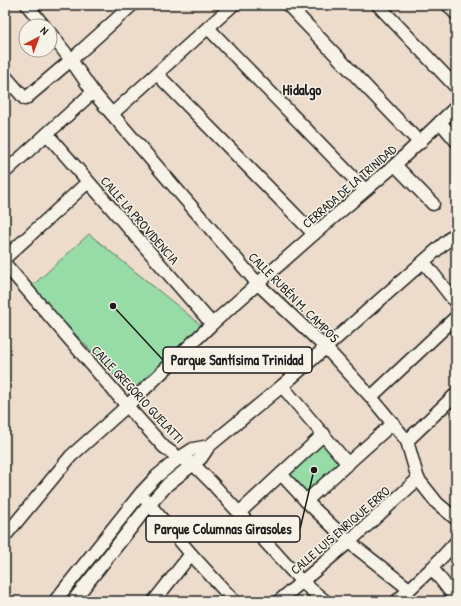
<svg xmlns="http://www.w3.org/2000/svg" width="461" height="606" viewBox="0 0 461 606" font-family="'Patrick Hand',sans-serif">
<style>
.green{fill:#97dba7;stroke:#5a7c62}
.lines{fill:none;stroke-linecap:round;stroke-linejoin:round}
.minor-casing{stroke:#1c1c1c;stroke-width:15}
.minor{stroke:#f7f3e8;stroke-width:12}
.labels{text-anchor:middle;stroke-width:3;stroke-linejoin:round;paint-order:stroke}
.street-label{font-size:13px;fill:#1c1c1c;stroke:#f7f3e8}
.quarter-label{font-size:15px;font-weight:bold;fill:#1c1c1c;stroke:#f7f3e8}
.leader{fill:none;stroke:#1c1c1c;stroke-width:1.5}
.callout-dot{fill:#1c1c1c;stroke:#f7f3e8;stroke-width:1.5}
.callout{fill:#f7f3e8;stroke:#1c1c1c;stroke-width:1.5}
.callout-label{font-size:14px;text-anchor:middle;font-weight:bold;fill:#1c1c1c}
</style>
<rect width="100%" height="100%" fill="#eddccb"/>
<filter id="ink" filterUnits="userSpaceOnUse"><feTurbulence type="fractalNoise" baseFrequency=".025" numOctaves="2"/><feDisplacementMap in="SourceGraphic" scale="8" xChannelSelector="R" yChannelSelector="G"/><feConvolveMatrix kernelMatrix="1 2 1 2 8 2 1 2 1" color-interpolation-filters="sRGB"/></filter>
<g filter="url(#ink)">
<g class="green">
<polygon points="89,234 201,325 131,393 31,287"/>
<polygon points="325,438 344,464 305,498 285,476"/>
</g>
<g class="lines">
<g class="minor-casing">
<g id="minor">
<polyline points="27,5 44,26"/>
<polyline points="288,5 420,143"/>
<polyline points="378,5 456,87"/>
<polyline points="448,5 456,14"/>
<polyline points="208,28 365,190"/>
<polyline points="50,33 71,60 93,92 258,284 325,347 371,397 407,441 418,479 437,503 456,519"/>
<polyline points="157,74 314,234"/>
<polyline points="5,76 25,99 71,60 132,5"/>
<polyline points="112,114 233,5"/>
<polyline points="440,122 456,141"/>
<polyline points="47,134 212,324"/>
<polyline points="395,165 433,204"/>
<polyline points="5,172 93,92"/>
<polyline points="5,258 88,182"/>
<polyline points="424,262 456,303"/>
<polyline points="5,264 127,406 164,447 179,458 193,464 211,482 302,582 325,601"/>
<polyline points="282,386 348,464"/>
<polyline points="371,397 456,317"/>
<polyline points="407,441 456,394"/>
<polyline points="281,474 306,501 349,542 409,589"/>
<polyline points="145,499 191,554 234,601"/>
<polyline points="306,501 393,423"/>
<polyline points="239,513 324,434"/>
<polyline points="5,536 71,456 127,406 212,324 314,234 395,165 456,107"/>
<polyline points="432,568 456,599"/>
<polyline points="55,601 141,493 157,476 179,458 193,449 209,446"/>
<polyline points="73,601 149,505 168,484 201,458 209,446 282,386 456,233"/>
<polyline points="154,601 191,554"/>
<polyline points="279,601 349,542 418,479"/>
<polyline points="397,601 432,568 456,542"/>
</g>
</g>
<use href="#minor" class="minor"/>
</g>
</g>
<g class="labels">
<g class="street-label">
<text transform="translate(349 186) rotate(-41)" y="5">CERRADA DE LA TRINIDAD</text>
<text transform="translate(140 220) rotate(49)" y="5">CALLE LA PROVIDENCIA</text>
<text transform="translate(294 297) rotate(45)" y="5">CALLE RUBÉN M. CAMPOS</text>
<text transform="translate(138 394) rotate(47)" y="5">CALLE GREGORIO GUELATTI</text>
<text transform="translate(340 530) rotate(-41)" y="5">CALLE LUIS ENRIQUE ERRO</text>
</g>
<g class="quarter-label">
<text x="302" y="95">Hidalgo</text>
</g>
</g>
<path class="leader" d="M113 306L163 360M314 470L300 529"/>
<g class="callout-dot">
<circle cx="113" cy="306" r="4"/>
<circle cx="314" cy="470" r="4"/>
</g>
<g class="callout">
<rect x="163" y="347" width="149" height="26" rx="4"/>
<rect x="146" y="516" width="154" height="26" rx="4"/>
</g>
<g class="callout-label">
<text x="237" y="365">Parque Santísima Trinidad</text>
<text x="223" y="534">Parque Columnas Girasoles</text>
</g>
<rect width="461" height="606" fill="none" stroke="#f7f3e8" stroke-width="20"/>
<rect x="10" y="10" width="441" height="586" fill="none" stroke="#1c1c1c" stroke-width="1.5" filter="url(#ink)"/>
<g transform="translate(38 38) rotate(41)"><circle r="19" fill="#f7f3e8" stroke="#9f9d96"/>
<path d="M0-3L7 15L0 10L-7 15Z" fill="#c8321e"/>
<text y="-6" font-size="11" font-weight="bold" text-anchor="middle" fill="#1c1c1c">N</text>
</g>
</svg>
